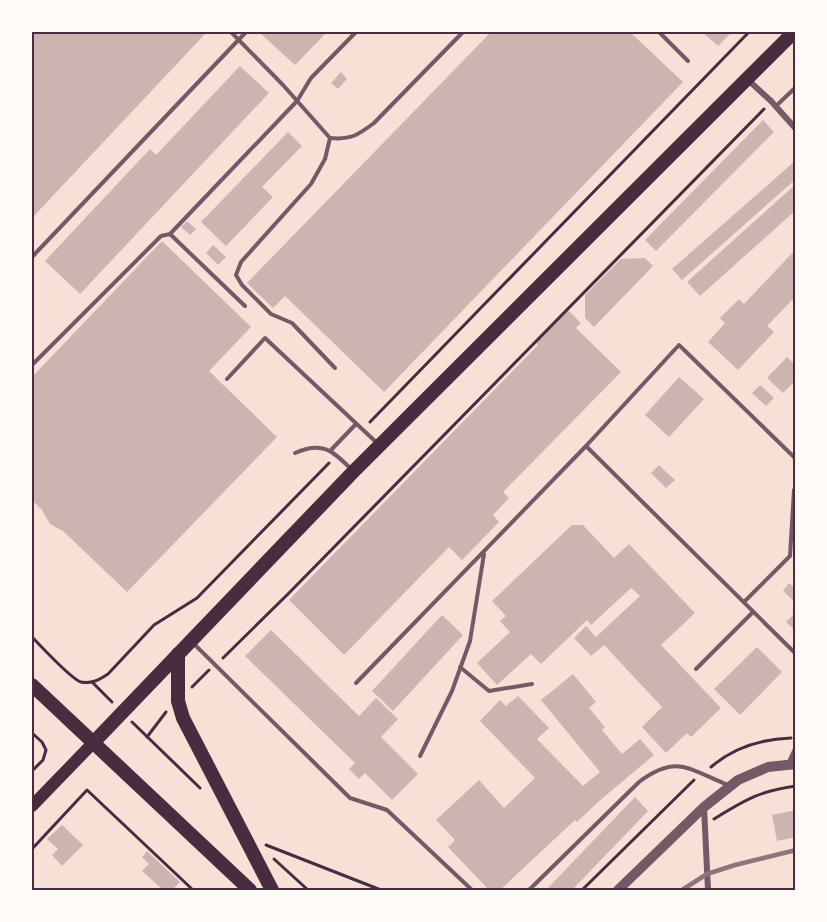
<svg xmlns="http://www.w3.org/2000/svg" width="827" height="922" viewBox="0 0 827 922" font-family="'Open Sans',sans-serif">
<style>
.building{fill:#ccb4b1}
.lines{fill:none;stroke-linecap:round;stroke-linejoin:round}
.path{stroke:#4a2c40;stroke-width:3}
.service{stroke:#755966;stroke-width:4}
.minor{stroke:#755966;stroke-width:6}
.tertiary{stroke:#755966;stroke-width:10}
.secondary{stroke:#4a2c40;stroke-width:12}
.primary{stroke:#4a2c40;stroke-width:14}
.rail{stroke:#8f747c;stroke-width:4.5}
.neatline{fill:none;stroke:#4a2c40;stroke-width:2}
</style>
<rect width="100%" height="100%" fill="#f7e1d7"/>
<g class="building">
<polygon points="32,32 202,32 205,34 32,218"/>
<polygon points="259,32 327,32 295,65"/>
<polygon points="491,32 630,32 683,82 384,392 285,296 273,308 247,283"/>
<polygon points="702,32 732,32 718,46"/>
<polygon points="240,66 269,93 80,294 45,261 150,149 156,155"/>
<polygon points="341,72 347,79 338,89 331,83"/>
<polygon points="763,120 774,132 656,251 645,240"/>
<polygon points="288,132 302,146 262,187 273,197 226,246 201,222"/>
<polygon points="796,160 796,179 682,280 672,269"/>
<polygon points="796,184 796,210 700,296 687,282"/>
<polygon points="187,221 196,229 190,235 181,227"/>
<polygon points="162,241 251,327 209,371 277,437 127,592 63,531 50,524 42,510 32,500 32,377"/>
<polygon points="213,245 226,257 218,265 206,253"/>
<polygon points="796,249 796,296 767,326 774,332 738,370 708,342 725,323 720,318 739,299 744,304"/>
<polygon points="645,258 653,266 594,327 585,318 585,295 621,259"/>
<polygon points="568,310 581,323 576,328 621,372 503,492 509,498 493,515 499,522 462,560 449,547 344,655 289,600 538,345 536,343"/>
<polygon points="787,357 796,366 796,380 783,393 767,378"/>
<polygon points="679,377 704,399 669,437 645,415"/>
<polygon points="760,385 774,398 766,406 752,393"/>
<polygon points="659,465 675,480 666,488 651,473"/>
<polygon points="572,525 583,525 614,558 629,544 695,613 661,645 721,708 691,737 687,733 666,753 642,727 662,707 604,645 591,656 574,638 586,626 596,637 640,596 631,588 591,625 587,620 541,664 531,654 497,685 477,663 510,632 500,621 506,616 492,601"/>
<polygon points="789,583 796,589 796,603 783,591"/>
<polygon points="796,612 796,631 786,622"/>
<polygon points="442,615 463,635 393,711 372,691"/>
<polygon points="271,630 359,716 376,698 398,719 381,737 418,774 392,800 365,773 359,779 349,769 355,763 245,656"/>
<polygon points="757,647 782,672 740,715 714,689"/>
<polygon points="573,674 596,702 589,708 605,727 602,730 622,754 640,739 654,755 598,802 577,822 575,820 500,890 489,890 448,847 455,840 436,820 479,780 504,808 535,778 480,721 500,700 506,706 518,696 549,728 537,739 583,786 600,772 541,700"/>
<polygon points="635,797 648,811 572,890 546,890"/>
<polygon points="796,810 796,837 777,841 772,815"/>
<polygon points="62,825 83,845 62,866 52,855 58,849 47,839"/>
<polygon points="147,851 180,882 172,890 163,890 142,871 149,864 142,857"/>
</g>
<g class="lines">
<g class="path">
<polyline points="370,422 749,32"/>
<path d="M32,637C41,646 71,679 81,682C92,684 99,680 108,674L154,625L197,598L329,463"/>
<polyline points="223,658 288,594 764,109"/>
<polyline points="92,682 112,702"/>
<polyline points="192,687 209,670"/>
<polyline points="132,722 200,788"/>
<polyline points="32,733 42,742 46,750 43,760 32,771"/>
<polyline points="147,737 166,712"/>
<path d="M711,767C733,748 762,739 791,738"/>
<path d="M714,819C745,800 759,791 796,786"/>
<polyline points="266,845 381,890"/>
<polyline points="32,849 87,790 193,890"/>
<polyline points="274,859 308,890"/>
<polyline points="582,890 694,780"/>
</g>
<g class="service">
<polyline points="231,32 283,85 330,138"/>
<polyline points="659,32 688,61"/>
<polyline points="776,106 796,87"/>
<polyline points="170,234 245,306"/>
<polyline points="32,257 246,32"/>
<polyline points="32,365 161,236 170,234 297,101 311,78 356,32"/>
<path d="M335,368L292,323L271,314L242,285L236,275L241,262L311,184L325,159L330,138C351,140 358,135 374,123L463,32"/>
<polyline points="227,379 265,338 377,443"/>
<polyline points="331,450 356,424"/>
<path d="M295,453C322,441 332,450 351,469"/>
<polyline points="796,459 679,345 586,446 796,654"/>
<polyline points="744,602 790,556 794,490 796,488"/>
<polyline points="192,642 350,798 387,810 472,890"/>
<polyline points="460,667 489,691 532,684"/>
<polyline points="696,669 753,612"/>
<polyline points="356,683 586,446"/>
<polyline points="420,756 452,691 470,641 484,554"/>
<path d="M529,890L639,782C677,754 688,769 728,785"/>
</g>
<g class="minor">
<polyline points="746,78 771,101 796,129"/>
<polyline points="789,764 796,749"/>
<polyline points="704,807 708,890"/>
</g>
<polyline class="tertiary" points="618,890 704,807 738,780 768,767 796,764"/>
<polyline class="secondary" points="32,806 93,743"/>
<g class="primary">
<polyline points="178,654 178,701 183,718 272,890"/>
<polyline points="32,685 250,890"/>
<polyline points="93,743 353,472 794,32"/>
</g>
<polyline class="rail" points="682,890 707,874 735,865 796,850"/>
</g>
<rect width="827" height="922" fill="none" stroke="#fffaf5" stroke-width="66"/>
<rect x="33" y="33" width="761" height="856" class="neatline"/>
</svg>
